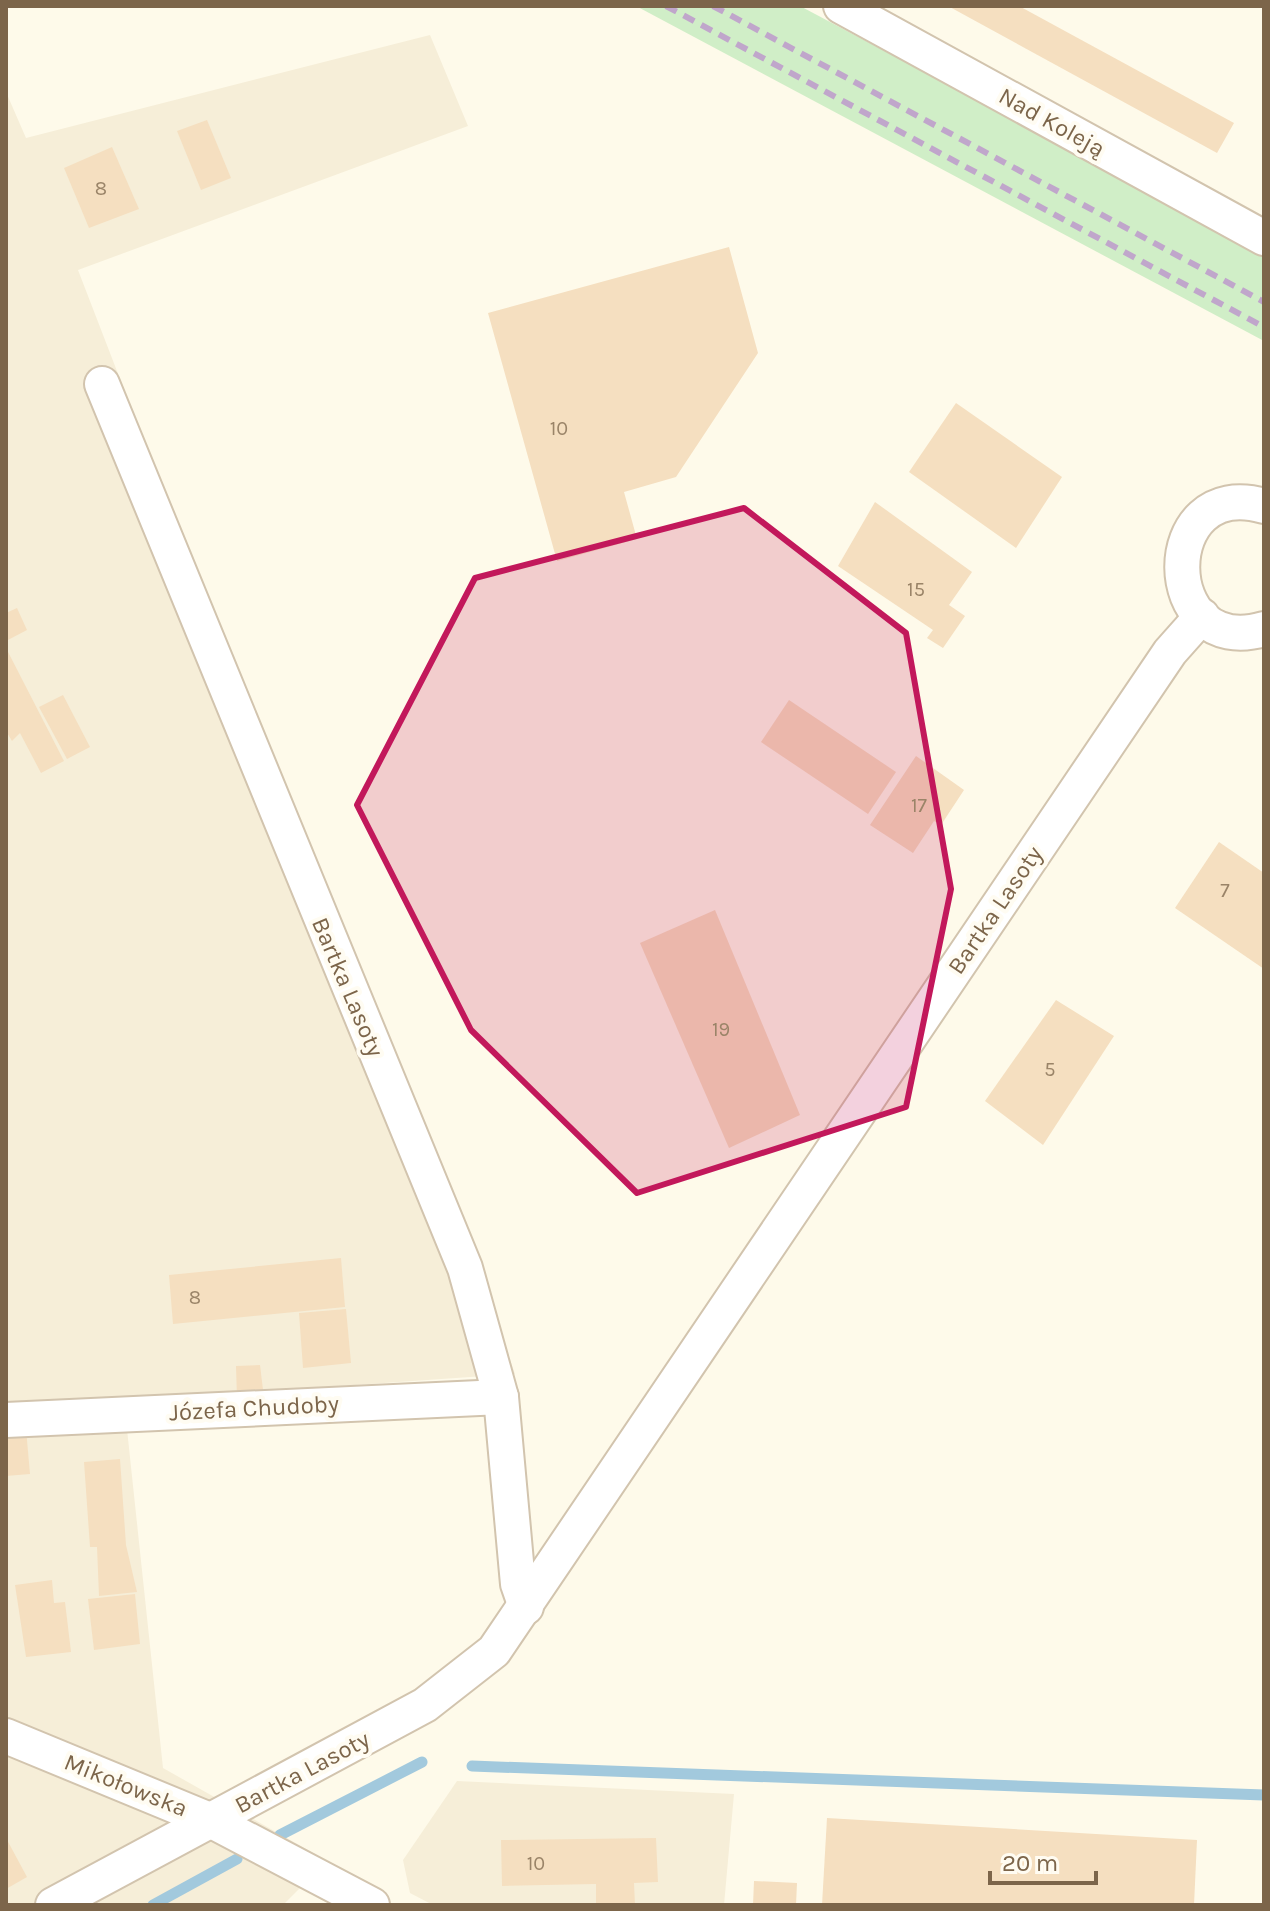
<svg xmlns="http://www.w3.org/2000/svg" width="1270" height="1911" viewBox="0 0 1270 1911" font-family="Karla,sans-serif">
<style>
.residential{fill:#f6eed8}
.green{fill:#d0eec7}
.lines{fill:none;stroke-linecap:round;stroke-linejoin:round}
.stream{stroke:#a2c9dd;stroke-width:11}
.building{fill:#f5dfc0}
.minor-casing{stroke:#d2c4ae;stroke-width:38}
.minor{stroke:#fff;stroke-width:34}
.rail{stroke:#c0a6cb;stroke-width:6;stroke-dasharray:12 8;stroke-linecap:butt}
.marked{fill:#c2185b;fill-opacity:0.2;stroke:#c2185b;stroke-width:6;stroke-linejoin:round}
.labels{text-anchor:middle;stroke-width:8;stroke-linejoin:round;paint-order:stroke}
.number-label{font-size:20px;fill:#9a8468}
.street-label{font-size:24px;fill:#7c654a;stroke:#fffcf2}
</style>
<rect width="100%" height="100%" fill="#fefaea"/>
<g class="residential">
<polygon points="430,35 468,126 78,270 304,856 476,1262 515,1374 124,1401 163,1768 315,1854 304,1884 283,1905 6,1905 6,92 26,138"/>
<polygon points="457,1781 734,1794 724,1905 433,1905 410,1893 403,1860"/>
</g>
<polygon class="green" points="636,6 800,6 1264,253 1264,341"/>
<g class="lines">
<g class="stream">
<polyline points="472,1766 1264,1795"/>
<polyline points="280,1835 422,1762"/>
<polyline points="153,1905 237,1859"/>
</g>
</g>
<g class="building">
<polygon points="948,6 1019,6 1234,123 1217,153"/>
<polygon points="207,120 231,178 201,190 177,131"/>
<polygon points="112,147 139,209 89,228 64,168"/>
<polygon points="729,247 758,353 676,477 624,492 637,539 557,561 488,313"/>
<polygon points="956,403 1062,477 1016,548 909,472"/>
<polygon points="875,502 972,572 949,605 965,616 943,648 927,638 933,630 838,566"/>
<polygon points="17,608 27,630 6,641 6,613"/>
<polygon points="6,648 64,761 41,773 20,733 12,741 6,731"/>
<polygon points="63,695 90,747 67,759 39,707"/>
<polygon points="789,700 896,772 868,814 761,742"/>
<polygon points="916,756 964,790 941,825 934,821 913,853 870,825"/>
<polygon points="1219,842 1264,873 1264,969 1175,908"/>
<polygon points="715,910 800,1115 729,1148 640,943"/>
<polygon points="1056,1000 1114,1036 1043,1145 985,1101"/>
<polygon points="341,1258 345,1307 173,1324 169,1275"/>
<polygon points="346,1309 351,1363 303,1368 299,1313"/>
<polygon points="260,1365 264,1398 237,1399 236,1366"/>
<polygon points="26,1429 30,1474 6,1476 6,1430"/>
<polygon points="120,1459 126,1545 137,1592 99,1596 97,1547 90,1547 84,1462"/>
<polygon points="52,1580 54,1603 65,1602 71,1652 26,1657 15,1585"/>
<polygon points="135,1594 140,1644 94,1650 88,1599"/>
<polygon points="827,1818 1197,1840 1194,1905 822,1905"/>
<polygon points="6,1838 27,1877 6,1889"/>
<polygon points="656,1838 658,1882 634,1883 635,1905 596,1905 596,1884 502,1886 501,1840"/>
<polygon points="754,1881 797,1883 796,1905 753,1905"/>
</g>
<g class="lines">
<g class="minor-casing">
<g id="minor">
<polyline points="841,6 1264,238"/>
<polyline points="102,384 465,1268 501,1397 518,1584 526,1607"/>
<path d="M1264,506C1154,474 1156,661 1264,629"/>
<polyline points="6,1420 501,1397"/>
<polyline points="6,1736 212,1821 372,1905"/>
<polyline points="53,1905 425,1705 494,1651 1170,652 1202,616"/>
</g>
</g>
<use href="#minor" class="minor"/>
<g class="rail">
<polyline points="666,6 1264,327"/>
<polyline points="713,6 1264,302"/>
</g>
</g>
<path class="marked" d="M744,508L906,633L951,889L906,1107L637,1193L471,1030L357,805L475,578Z"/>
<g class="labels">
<g class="number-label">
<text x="101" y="195">8</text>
<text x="559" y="435">10</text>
<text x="916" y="596">15</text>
<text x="919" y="812">17</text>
<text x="1225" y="897">7</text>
<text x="721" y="1036">19</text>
<text x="1050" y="1076">5</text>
<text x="195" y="1304">8</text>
<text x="536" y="1870">10</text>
</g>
<g class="street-label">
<text transform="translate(1052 122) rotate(29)" y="8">Nad Koleją</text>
<text transform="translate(995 910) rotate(-56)" y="8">Bartka Lasoty</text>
<text transform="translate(348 987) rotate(67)" y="8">Bartka Lasoty</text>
<text transform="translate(254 1408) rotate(-3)" y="8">Józefa Chudoby</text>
<text transform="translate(302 1772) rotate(-28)" y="8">Bartka Lasoty</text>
<text transform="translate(126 1785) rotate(22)" y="8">Mikołowska</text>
</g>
</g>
<rect width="1270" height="1911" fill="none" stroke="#7c654a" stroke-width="16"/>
<path d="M990 1871v12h106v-12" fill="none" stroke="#7c654a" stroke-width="4"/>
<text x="1002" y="1871" font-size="24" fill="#7c654a" stroke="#fffcf2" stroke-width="6" paint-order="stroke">20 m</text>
</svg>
